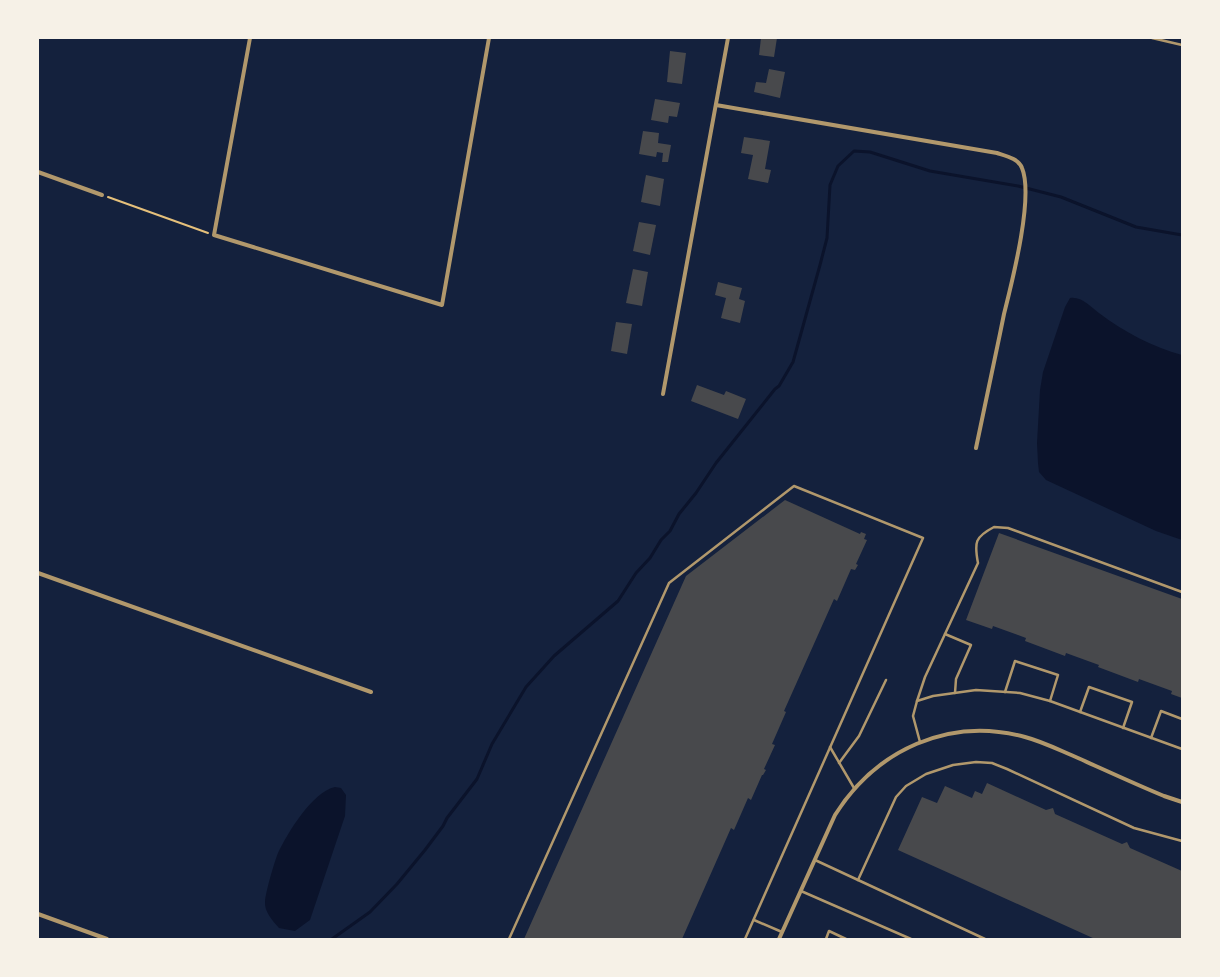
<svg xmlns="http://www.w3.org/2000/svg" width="1220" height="977" viewBox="0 0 1220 977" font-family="Signika,sans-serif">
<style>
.water{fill:#0b132b}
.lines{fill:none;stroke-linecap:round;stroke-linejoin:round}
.stream{stroke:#0b132b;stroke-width:3}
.building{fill:#48494c}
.path{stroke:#e5c07b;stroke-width:2}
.service{stroke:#b1986c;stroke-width:2.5}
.minor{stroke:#b1986c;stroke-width:4}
</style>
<rect width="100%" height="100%" fill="#14213d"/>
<g class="water">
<path d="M1070,298C1081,296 1091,307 1099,313C1124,332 1153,347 1182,355V540L1156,531L1046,480L1039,472L1038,463L1037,443L1040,390L1043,372L1065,307Z"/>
<path d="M335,787L341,788L346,795L345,816L310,920L295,931L279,928C273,921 264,912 265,901C266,891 274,863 278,853C287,834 312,792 335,787Z"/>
</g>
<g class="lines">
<polyline class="stream" points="332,939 370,912 397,884 425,850 443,826 447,818 477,779 492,744 526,687 554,656 618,601 636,573 650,558 661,540 670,531 679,514 696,493 716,463 775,389 779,386 793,362 820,265 827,238 830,185 838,166 854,151 870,152 930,171 1018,186 1061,197 1136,227 1182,235"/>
</g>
<g class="building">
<polygon points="761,38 777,38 774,57 759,55"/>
<polygon points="670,51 686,53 682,84 667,82"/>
<polygon points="769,69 785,72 780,98 754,92 756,82 766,83"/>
<polygon points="655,99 680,103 677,117 669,116 668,123 651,120"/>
<polygon points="643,131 659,133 658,143 671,145 668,162 662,162 663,153 657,152 656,157 639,154"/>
<polygon points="744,137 770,141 765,169 771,170 768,183 748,179 753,155 741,153"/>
<polygon points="646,175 664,179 660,206 641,202"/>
<polygon points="639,222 656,225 650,255 633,251"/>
<polygon points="633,269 648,272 642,306 626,303"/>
<polygon points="718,282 742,288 739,299 745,301 740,323 721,318 726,298 715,295"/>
<polygon points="616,322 632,324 627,354 611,351"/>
<polygon points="697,385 724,395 726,391 746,399 738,419 691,401"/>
<polygon points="785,500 860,534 861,532 866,534 864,539 867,540 856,564 858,565 855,570 851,569 837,601 834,599 784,711 786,712 772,744 775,745 764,769 766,770 763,775 762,775 751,800 748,798 734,830 731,828 682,939 524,939 686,576"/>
<polygon points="999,533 1182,599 1182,698 1171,694 1172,691 1139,679 1138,682 1098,667 1099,665 1066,653 1065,656 1025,641 1026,638 993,626 992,629 966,620"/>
<polygon points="987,783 1046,810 1053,808 1055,814 1122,844 1127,842 1130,848 1182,871 1182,939 1095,939 898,850 922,797 937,803 945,786 972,798 975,791 982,794"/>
</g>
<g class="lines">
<polyline class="path" points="108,197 208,233"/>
<g class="service">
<polyline points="1152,38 1182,45"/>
<polyline points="945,634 971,645 956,679 955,693"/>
<polyline points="1005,692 1015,661 1058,675 1050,701"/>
<path d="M917,701L925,677L978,563C974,542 975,537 994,527L1008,528L1182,592"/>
<polyline points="1080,712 1089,687 1132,702 1123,728"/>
<polyline points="1151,738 1161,711 1182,719"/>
<polyline points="920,742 913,716 917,701 933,696 976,690 1020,693 1050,701 1182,749"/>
<polyline points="830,747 854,788"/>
<polyline points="839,763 859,736 886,680"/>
<polyline points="815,860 985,939"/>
<polyline points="858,880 896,797 906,786 926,774 953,765 976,762 992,763 1007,769 1134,828 1182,841"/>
<polyline points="801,891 911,939"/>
<polyline points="754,920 782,932"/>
<polyline points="509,939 669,583 794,486 923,538 745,939"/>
<polyline points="826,939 829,931 846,939"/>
</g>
<g class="minor">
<polyline points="250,38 214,235 442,305 489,38"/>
<path d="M716,105L997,153C1006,156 1019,159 1022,168C1034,197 1012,282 1004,314C995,359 985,404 976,448"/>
<polyline points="38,172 102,195"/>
<polyline points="663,394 728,38"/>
<polyline points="38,573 371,692"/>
<polyline points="38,914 107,939"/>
<path d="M779,939L835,815C876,750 949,716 1025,737C1044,742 1061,751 1078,758C1107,771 1135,784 1164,796L1182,802"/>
</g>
</g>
<rect width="1220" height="977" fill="none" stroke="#f6f1e7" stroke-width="78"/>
</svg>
